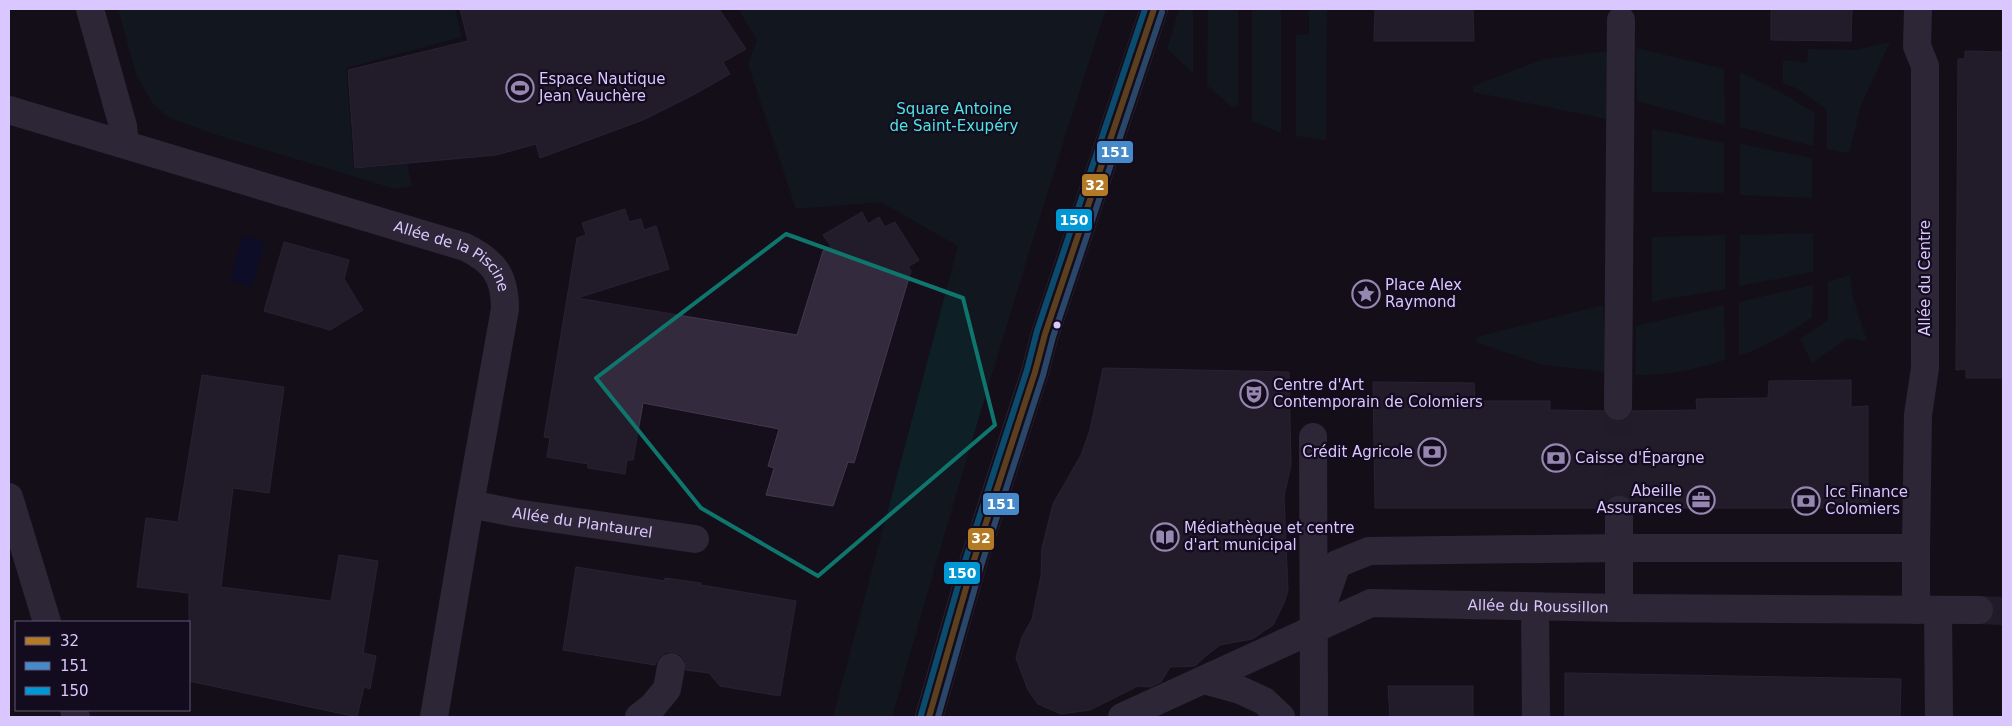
<svg xmlns="http://www.w3.org/2000/svg" width="2012" height="726" viewBox="0 0 2012 726" font-family="'DejaVu Sans',sans-serif">
<style>
.green{fill:#0e1f26}
.water{fill:#070c38}
.building{fill:#332b3d;stroke:#42384f}
.lines{fill:none;stroke-linecap:round;stroke-linejoin:round}
.minor-tunnel{stroke:#322b3c;stroke-width:28;stroke-dasharray:28 14;stroke-linecap:butt}
.minor{stroke:#4a435b;stroke-width:28}
.bus-1-casing{stroke:#130b1e;stroke-width:10}
.bus-2-casing{stroke:#130b1e;stroke-width:10}
.bus-3-casing{stroke:#130b1e;stroke-width:10}
.bus-1{stroke:#b37b26;stroke-width:6}
.bus-2{stroke:#468ac9;stroke-width:6}
.bus-3{stroke:#0098d4;stroke-width:6}
.marked{fill:none;stroke:#0f766e;stroke-width:4;stroke-linejoin:round}
.bus-dot{fill:#dbc7ff;stroke:#130b1e;stroke-width:2}
.labels{text-anchor:middle;stroke-width:4.5;stroke-linejoin:round;paint-order:stroke}
.poi-label{font-size:15px;fill:#dbc7ff;stroke:#130b1e;text-anchor:start}
.park-label{font-size:15px;fill:#4ee4e4;stroke:#130b1e}
.street-label{font-size:15px;fill:#dbc7ff;stroke:#130b1e}
.line-badge{stroke:#130b1e;stroke-width:2}
.badge-label{font-size:14px;text-anchor:middle;font-weight:bold;fill:#fff}
</style>
<rect width="100%" height="100%" fill="#140f1a"/>
<g class="green">
<polygon points="118,9 455,9 462,37 346,68 354,169 407,164 412,186 395,189 217,135 170,118 154,105 137,77"/>
<path d="M738,9H1106C1030,243 959,480 892,717H833L958,246L881,202L796,209L748,64L757,40Z"/>
<polygon points="1179,9 1193,9 1193,73 1167,49"/>
<polygon points="1208,9 1238,9 1238,106 1232,107 1207,85"/>
<polygon points="1252,9 1281,9 1281,133 1252,121"/>
<polygon points="1309,9 1327,9 1326,140 1296,136 1296,35 1309,35"/>
<polygon points="1890,42 1861,105 1849,153 1827,149 1827,110 1798,89 1783,83 1783,60 1807,63 1808,49 1856,50"/>
<polygon points="1636,48 1724,69 1725,125 1637,101"/>
<polygon points="1607,51 1607,119 1473,92 1473,86 1544,59"/>
<polygon points="1740,72 1780,92 1815,113 1813,146 1740,127"/>
<polygon points="1652,129 1724,143 1724,193 1652,192"/>
<polygon points="1740,144 1812,158 1812,198 1740,195"/>
<polygon points="1813,233 1813,272 1739,286 1740,235"/>
<polygon points="1725,235 1725,289 1652,302 1652,237"/>
<polygon points="1850,275 1853,298 1867,341 1848,338 1812,363 1800,339 1828,320 1828,282"/>
<path d="M1813,285L1812,317C1789,334 1766,346 1739,356V302Z"/>
<polygon points="1603,305 1606,372 1544,365 1476,342 1477,337"/>
<path d="M1724,305L1725,360C1695,369 1666,376 1635,375L1636,326Z"/>
</g>
<polygon class="water" points="243,235 265,242 252,287 230,280"/>
<g class="building">
<polygon points="460,9 719,9 746,49 723,62 730,74 693,95 643,120 540,158 536,144 496,155 355,168 348,70 468,41"/>
<polygon points="1375,9 1473,9 1474,41 1374,41"/>
<polygon points="1771,9 1852,9 1851,41 1771,40"/>
<polygon points="1965,51 2003,52 2003,378 1966,378 1966,369 1956,370 1958,59 1965,59"/>
<polygon points="625,209 629,222 641,219 644,230 656,226 669,269 577,298 797,335 823,251 831,246 823,235 862,212 868,224 879,217 885,227 895,222 919,260 908,267 911,271 854,463 848,462 833,506 766,495 774,468 768,466 779,429 643,403 633,460 627,460 625,474 588,468 588,464 547,457 550,438 544,437 577,238 586,235 582,223"/>
<polygon points="284,242 349,260 344,279 363,310 330,330 264,311"/>
<polygon points="1103,368 1289,372 1291,465 1284,496 1288,590 1284,603 1273,625 1252,639 1220,645 1207,655 1195,666 1170,667 1161,682 1150,687 1138,686 1090,710 1061,714 1038,704 1028,690 1016,658 1022,637 1032,619 1041,576 1042,548 1053,504 1081,455 1090,430"/>
<polygon points="202,375 284,387 269,493 233,488 221,587 331,601 339,555 378,561 363,653 376,656 370,689 364,687 357,717 189,681 189,593 137,587 146,518 178,522"/>
<polygon points="1851,380 1851,407 1868,406 1868,508 1634,508 1632,502 1627,497 1619,494 1611,497 1606,502 1604,508 1375,508 1373,382 1474,383 1475,401 1550,401 1550,410 1604,411 1610,419 1618,422 1626,419 1632,411 1697,410 1696,399 1768,398 1769,381"/>
<polygon points="576,567 665,581 665,578 701,583 701,585 796,601 780,696 720,686 709,673 686,670 685,661 681,655 674,652 666,652 659,657 655,665 563,650"/>
<polygon points="1565,673 1901,679 1900,717 1565,717"/>
<polygon points="1388,686 1473,686 1473,717 1390,717"/>
</g>
<g class="lines">
<g class="minor-tunnel">
<polyline points="1618,406 1619,510"/>
<polyline points="1979,610 2003,611"/>
</g>
<g class="minor">
<polyline points="90,9 123,126 125,144"/>
<path id="s1" d="M9,110L465,247C494,261 505,276 505,309L470,504L434,717"/>
<polyline points="1618,406 1621,20"/>
<polyline points="1313,437 1314,717"/>
<polyline points="9,497 47,622"/>
<path id="s2" d="M470,504L515,513L695,539"/>
<polyline points="1619,510 1619,608"/>
<polyline points="1916,548 1918,415 1925,368 1925,66 1917,46 1918,9"/>
<polyline points="1535,607 1536,717"/>
<polyline points="1938,610 1939,717"/>
<polyline points="1314,630 1337,564 1369,551 1620,548 1916,548 1916,610"/>
<polyline points="1204,680 1240,690 1264,701 1281,717"/>
<polyline points="74,710 76,717"/>
<polyline points="639,717 653,706 667,689 671,667"/>
<polyline points="929,717 974,560 1035,372 1045,334 1154,9"/>
<path id="s3" d="M1122,717L1371,603L1619,608L1979,610"/>
</g>
<g class="bus-1-casing">
<polyline id="bus-1" points="929,717 974,560 1035,372 1045,334 1154,9"/>
</g>
<g class="bus-2-casing">
<polyline id="bus-2" points="938,717 982,563 1043,375 1053,337 1162,12"/>
</g>
<g class="bus-3-casing">
<polyline id="bus-3" points="921,715 966,558 1027,370 1037,331 1145,9"/>
</g>
<use href="#bus-1" class="bus-1"/>
<use href="#bus-2" class="bus-2"/>
<use href="#bus-3" class="bus-3"/>
</g>
<path d="M0 0H2012V726H0ZM786,234L963,298L995,425L818,576L701,508L596,378Z" fill="#140f1a" fill-opacity=".55" fill-rule="evenodd"/>
<path class="marked" d="M786,234L963,298L995,425L818,576L701,508L596,378Z"/>
<defs>
<g id="stadium-ring" transform="scale(1.4375)"><circle r="9.5" fill="#130b1e" stroke="#9587af" stroke-width="1.5"/><path d="M0-5a6.5 5 0 1 0 0 10a6.5 5 0 1 0 0-10ZM-3.5-1.8h7v3.6h-7Z" fill="#9587af"/></g>
<g id="sight-ring" transform="scale(1.4375)"><circle r="9.5" fill="#130b1e" stroke="#9587af" stroke-width="1.5"/><path d="M0-6L1.8-2.2L6-1.7L2.9 1.2L3.7 5.4L0 3.3L-3.7 5.4L-2.9 1.2L-6-1.7L-1.8-2.2Z" fill="#9587af"/></g>
<g id="theatre-ring" transform="scale(1.4375)"><circle r="9.5" fill="#130b1e" stroke="#9587af" stroke-width="1.5"/><path d="M-5-5.5Q0-4 5-5.5V0Q5 5 0 6Q-5 5-5 0ZM-3.3-2.5H-1v1.5H-3.3ZM1-2.5H3.3v1.5H1ZM-2.8 1Q0 5.5 2.8 1Z" fill="#9587af"/></g>
<g id="bank-ring" transform="scale(1.4375)"><circle r="9.5" fill="#130b1e" stroke="#9587af" stroke-width="1.5"/><path d="M-6-4H6V4H-6ZM0-2.3a2.3 2.3 0 1 0 0 4.6a2.3 2.3 0 1 0 0-4.6Z" fill="#9587af"/></g>
<g id="office-ring" transform="scale(1.4375)"><circle r="9.5" fill="#130b1e" stroke="#9587af" stroke-width="1.5"/><path d="M-6-3h4V-5.5h4V-3h4V5H-6ZM-1-4.5V-3h2v-1.5ZM-6 0V1H6V0Z" fill="#9587af"/></g>
<g id="library-ring" transform="scale(1.4375)"><circle r="9.5" fill="#130b1e" stroke="#9587af" stroke-width="1.5"/><path d="M-6-4Q-3-5.5-.7-3.5V5Q-3 3-6 4ZM6-4Q3-5.5 .7-3.5V5Q3 3 6 4Z" fill="#9587af"/></g>
</defs>
<g fill-rule="evenodd">
<use href="#stadium-ring" x="520" y="88"/>
<use href="#sight-ring" x="1366" y="294"/>
<use href="#theatre-ring" x="1254" y="394"/>
<use href="#bank-ring" x="1432" y="452"/>
<use href="#bank-ring" x="1556" y="458"/>
<use href="#office-ring" x="1701" y="500"/>
<use href="#bank-ring" x="1806" y="501"/>
<use href="#library-ring" x="1165" y="537"/>
</g>
<circle class="bus-dot" cx="1057" cy="325" r="4.5"/>
<g class="labels">
<g class="poi-label">
<text x="539" y="84">Espace Nautique<tspan x="539" dy="17">Jean Vauchère</tspan></text>
<text x="1385" y="290">Place Alex<tspan x="1385" dy="17">Raymond</tspan></text>
<text x="1273" y="390">Centre d'Art<tspan x="1273" dy="17">Contemporain de Colomiers</tspan></text>
<text x="1413" y="457" text-anchor="end">Crédit Agricole</text>
<text x="1575" y="463">Caisse d'Épargne</text>
<text x="1682" y="496" text-anchor="end">Abeille<tspan x="1682" dy="17">Assurances</tspan></text>
<text x="1825" y="497">Icc Finance<tspan x="1825" dy="17">Colomiers</tspan></text>
<text x="1184" y="533">Médiathèque et centre<tspan x="1184" dy="17">d'art municipal</tspan></text>
</g>
<g class="park-label">
<text x="954" y="114">Square Antoine<tspan x="954" dy="17">de Saint-Exupéry</tspan></text>
</g>
<g class="street-label">
<text dy="5" stroke="none"><textPath href="#s1" startOffset="470">Allée de la Piscine</textPath></text>
<text transform="translate(1925 278) rotate(-90)" y="5">Allée du Centre</text>
<text dy="5" stroke="none"><textPath href="#s2" startOffset="114">Allée du Plantaurel</textPath></text>
<text dy="5" stroke="none"><textPath href="#s3" startOffset="441">Allée du Roussillon</textPath></text>
</g>
</g>
<g class="line-badge">
<rect x="1096" y="140" width="38" height="24" rx="5" fill="#468ac9"/>
<rect x="1081" y="173" width="28" height="24" rx="5" fill="#b37b26"/>
<rect x="1055" y="208" width="38" height="24" rx="5" fill="#0098d4"/>
<rect x="982" y="492" width="38" height="24" rx="5" fill="#468ac9"/>
<rect x="967" y="527" width="28" height="24" rx="5" fill="#b37b26"/>
<rect x="943" y="561" width="38" height="24" rx="5" fill="#0098d4"/>
</g>
<g class="badge-label">
<text x="1115" y="157">151</text>
<text x="1095" y="190">32</text>
<text x="1074" y="225">150</text>
<text x="1001" y="509">151</text>
<text x="981" y="543">32</text>
<text x="962" y="578">150</text>
</g>
<rect width="2012" height="726" fill="none" stroke="#dbc7ff" stroke-width="20"/>
<rect x="15" y="621" width="175" height="90" fill="#130b1e" stroke="#635678"/>
<rect x="25" y="637" width="25" height="8" fill="#b37b26" stroke="#635678"/>
<text x="60" y="646" font-size="15" fill="#dbc7ff">32</text>
<rect x="25" y="662" width="25" height="8" fill="#468ac9" stroke="#635678"/>
<text x="60" y="671" font-size="15" fill="#dbc7ff">151</text>
<rect x="25" y="687" width="25" height="8" fill="#0098d4" stroke="#635678"/>
<text x="60" y="696" font-size="15" fill="#dbc7ff">150</text>
</svg>
